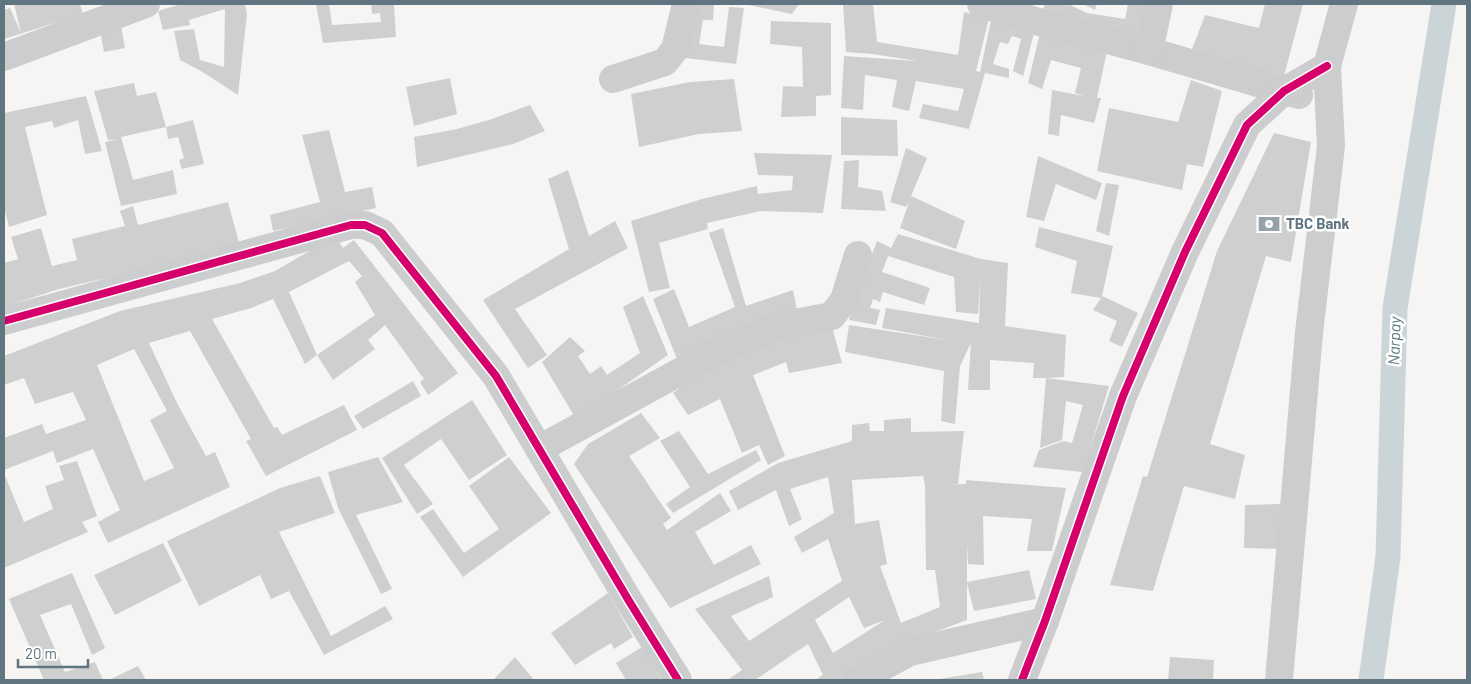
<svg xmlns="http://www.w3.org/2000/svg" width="1471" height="684" viewBox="0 0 1471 684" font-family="Barlow,sans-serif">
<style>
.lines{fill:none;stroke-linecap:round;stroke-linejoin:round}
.canal{stroke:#cbd5d7;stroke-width:25}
.building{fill:#ced0d0;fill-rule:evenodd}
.minor{stroke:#cccdce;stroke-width:28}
.cycleway-casing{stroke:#fff;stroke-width:11}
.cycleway{stroke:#d6006c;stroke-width:8}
.labels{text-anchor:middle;stroke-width:5;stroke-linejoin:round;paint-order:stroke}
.poi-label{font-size:15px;font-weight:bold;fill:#607580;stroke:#fff;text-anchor:start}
.water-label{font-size:16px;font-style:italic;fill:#5f7b82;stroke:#fff}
</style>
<rect width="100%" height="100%" fill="#f6f5f4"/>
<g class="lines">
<polyline class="canal" points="1371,680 1388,557 1395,308 1444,4"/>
</g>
<g class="building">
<polygon points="14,4 80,4 83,14 4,39 4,10 10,8 21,33"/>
<polygon points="181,4 245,4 247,14 238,95 201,71 180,60 174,31 194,29 200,60 224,67 225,9 189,20 190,25 163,30 158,11"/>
<polygon points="316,4 329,4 332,25 381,22 380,13 372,14 371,4 394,4 396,37 323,43"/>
<polygon points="690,4 714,4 713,20 703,20 699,44 724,47 729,7 744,8 736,64 685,58"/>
<polygon points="744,4 799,4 792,14"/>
<polygon points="843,4 873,4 877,42 958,55 964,12 989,18 976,71 980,72 992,16 1035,29 1023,76 1013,71 1021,39 1012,36 1008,44 1000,42 993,64 1009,69 1009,78 985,73 969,129 919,118 923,104 958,111 964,89 916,81 909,111 892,107 897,80 865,75 863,110 841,108 844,56 918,61 872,54 846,52"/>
<polygon points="1045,4 1068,4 1087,13 1125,19 1128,4 1152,4 1144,40 1041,16"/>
<polygon points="1083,4 1097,4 1095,10"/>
<polygon points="1265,4 1303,4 1284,76 1191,52 1205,15 1259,28"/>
<polygon points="771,21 831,23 831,95 816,96 816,116 781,117 783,86 803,87 802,47 770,44"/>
<polygon points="121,25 125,48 104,52 100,30"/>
<polygon points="1041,29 1107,51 1097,98 1101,98 1094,123 1061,115 1059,136 1048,134 1052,90 1084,96 1075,93 1081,68 1051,60 1042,89 1028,83"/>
<polygon points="450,78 457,114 414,126 406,87"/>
<polygon points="734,79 742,131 699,134 639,147 631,94 690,82"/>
<polygon points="1191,80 1222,91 1203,167 1187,164 1182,190 1097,171 1109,108 1178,122"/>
<polygon points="134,83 137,96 156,92 166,127 121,137 133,180 173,170 177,194 121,206 105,142 117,139 108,140 94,91"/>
<polygon points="86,96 102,151 85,154 78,120 54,128 52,121 25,127 47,215 9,227 4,206 4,113"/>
<polygon points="530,105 545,131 513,144 417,167 414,137 457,129 492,119"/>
<polygon points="841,117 897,120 898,156 841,155"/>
<polygon points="193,120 204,164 182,169 179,160 184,158 178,137 168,139 166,127"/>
<polygon points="329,130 345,192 372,187 376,208 273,231 270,215 320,202 302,135"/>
<polygon points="1274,133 1311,142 1291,262 1266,256 1210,444 1245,455 1235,499 1184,486 1153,591 1110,585 1143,476 1147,477 1217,251"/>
<polygon points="906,148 927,158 911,196 965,221 956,249 900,228 909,202 906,207 890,202"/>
<polygon points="754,153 832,155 823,213 761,211 707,223 708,229 659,243 670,288 649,292 631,221 702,199 757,186 758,194 792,190 793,176 758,175"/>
<polygon points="1038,156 1102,183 1096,200 1056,184 1044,221 1026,217"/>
<polygon points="859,160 858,187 882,191 886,211 841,209 844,161"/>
<polygon points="568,170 589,236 615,221 628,248 515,309 547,355 528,368 483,300 569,249 548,179"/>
<polygon points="1106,183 1119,185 1109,236 1096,231"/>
<polygon points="228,202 239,243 137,271 59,289 4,307 4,263 18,259 11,237 41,228 52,266 77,260 72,239 125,226 120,211 133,206 138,225"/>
<polygon points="1039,227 1113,246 1102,296 1138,313 1122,347 1109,341 1117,321 1093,310 1101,298 1071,293 1077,261 1035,247"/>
<polygon points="723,228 746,306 793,290 798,315 681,369 653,299 674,289 689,327 735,307 709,233"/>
<polygon points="898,234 981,259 1008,263 1005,326 1066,335 1064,377 1046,378 1109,386 1083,472 1033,467 1039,450 1063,441 1072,443 1083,405 1066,401 1062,440 1040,448 1046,378 1033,378 1034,363 990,360 990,390 968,390 971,343 960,366 955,424 941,421 944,371 845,352 849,325 947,340 882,328 886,308 979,323 980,281 978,314 956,312 954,277 888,256 882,272 930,288 924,305 883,292 880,302 873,299 870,308 880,310 876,325 849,320 853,303 877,241 891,248"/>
<path d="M335,236L343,248L354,240L458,373L428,395L420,382L424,379L385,325L368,340L375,349L333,380L317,355L375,315L355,282L362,276L349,261L289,292L317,355L305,364L273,299L251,308L212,319L274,428L277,427L282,435L344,405L357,430L266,476L246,441L251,439L190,331L149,343L178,405L206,456L215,452L230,487L108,543L98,522L120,510L93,449L57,463L53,451L4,470V438L42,424L46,434L86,420L73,392L35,404L24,378L4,385V356L120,311L240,283L275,271ZM134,349L167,411L150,420L174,468L144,481L97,365Z"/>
<polygon points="643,296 668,355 576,419 542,362 570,337 585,351 578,356 590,374 601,366 607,375 640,353 623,307"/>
<polygon points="832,327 842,363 789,373 786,362 753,375 785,456 768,465 759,445 742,453 720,399 688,415 673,393 723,356 779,336"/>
<polygon points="413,381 421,396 363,429 354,416"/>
<polygon points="472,400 507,455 469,480 441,439 404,465 433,504 417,514 382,458"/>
<polygon points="641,413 660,438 629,456 671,518 663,524 667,530 720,493 731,511 695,532 714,565 751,545 761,564 670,608 574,464 588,444"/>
<path d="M911,418V432L964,431L958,484L947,485L966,484V480L1066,488L1052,551H1027L1032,519L983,516L984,565L968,564L967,543V582L1029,570L1036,599L974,611L967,583V620L900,645L846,680H815L823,675L808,644L755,680H727L742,670L695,609L769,576L773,597L731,616L749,641L842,581L828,539L802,553L794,537L834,513L828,477L790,489L802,519L789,526L776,490L738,510L729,491L778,463L852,441V425L869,423L870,431H884V420ZM923,476L925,485L926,570H935L940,607L901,623L880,566L887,564L879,520L855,524L852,480ZM849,597L864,628L885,620L833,653L815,620Z"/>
<polygon points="679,431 708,474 756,450 761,460 673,513 666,504 690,487 660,441"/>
<polygon points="378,457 403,502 356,515 392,589 381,594 338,508 328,472"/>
<polygon points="509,457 551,513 463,577 420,517 433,509 464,553 499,529 469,486"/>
<polygon points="77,461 97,516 82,522 88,532 4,568 4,473 24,522 53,509 45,486 64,480 59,466"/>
<polygon points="320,476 335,513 279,532 331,636 385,606 393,619 324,655 289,591 271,599 260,575 199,606 167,541 280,488"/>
<polygon points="1280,504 1280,549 1244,548 1245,505"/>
<polygon points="163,543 182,581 115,615 94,575"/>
<polygon points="72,573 105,648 92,655 71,604 40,615 65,672 95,662 103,680 44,680 9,599"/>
<polygon points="608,593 633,637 614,649 611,643 575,665 551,633"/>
<polygon points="642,647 661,680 626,680 616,663"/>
<polygon points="515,657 534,680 493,680"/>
<polygon points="1170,657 1214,660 1213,680 1168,680"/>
<polygon points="138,666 146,680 109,680"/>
<polygon points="982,672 984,680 939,680 939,679"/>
</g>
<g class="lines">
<g class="minor">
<polyline points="981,4 1039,22 1149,51 1299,95"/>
<polyline points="1149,51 1159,4"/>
<polyline points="4,57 146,4"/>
<polyline points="613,79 665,62 675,49 686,4"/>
<polyline points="4,321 351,225 365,225 382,233 496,376 629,601 678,680"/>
<polyline points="539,449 716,352 778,326 832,316 844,300 858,255"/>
<polyline points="858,680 910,652 1045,621"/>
<polyline points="1022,680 1045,621 1123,396 1185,252 1247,125 1284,91 1327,66"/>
<polyline points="1279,680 1309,333 1331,146 1327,66 1344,4"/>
</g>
<g class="cycleway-casing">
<g id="cycleway">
<polyline points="4,321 351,225 365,225 382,233 496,376 629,601 678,680"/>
<polyline points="1022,680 1045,621 1123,396 1185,252 1247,125 1284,91 1327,66"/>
</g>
</g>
<use href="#cycleway" class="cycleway"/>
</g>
<defs>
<g id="bank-bare" transform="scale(1.725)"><path d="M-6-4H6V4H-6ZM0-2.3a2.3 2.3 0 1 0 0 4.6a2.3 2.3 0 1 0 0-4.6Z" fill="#94a2a9" stroke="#fff" stroke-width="2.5" paint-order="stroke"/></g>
</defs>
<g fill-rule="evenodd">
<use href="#bank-bare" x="1269" y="224"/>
</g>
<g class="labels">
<g class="poi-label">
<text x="1286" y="229">TBC Bank</text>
</g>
<g class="water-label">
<text transform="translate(1394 341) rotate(-88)" y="6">Narpay</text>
</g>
</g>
<rect width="1471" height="684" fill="none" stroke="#607580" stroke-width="10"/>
<path d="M18 659v8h70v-8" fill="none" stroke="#607580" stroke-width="2.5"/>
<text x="25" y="659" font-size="15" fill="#607580" stroke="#ffffff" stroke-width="4" paint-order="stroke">20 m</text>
</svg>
